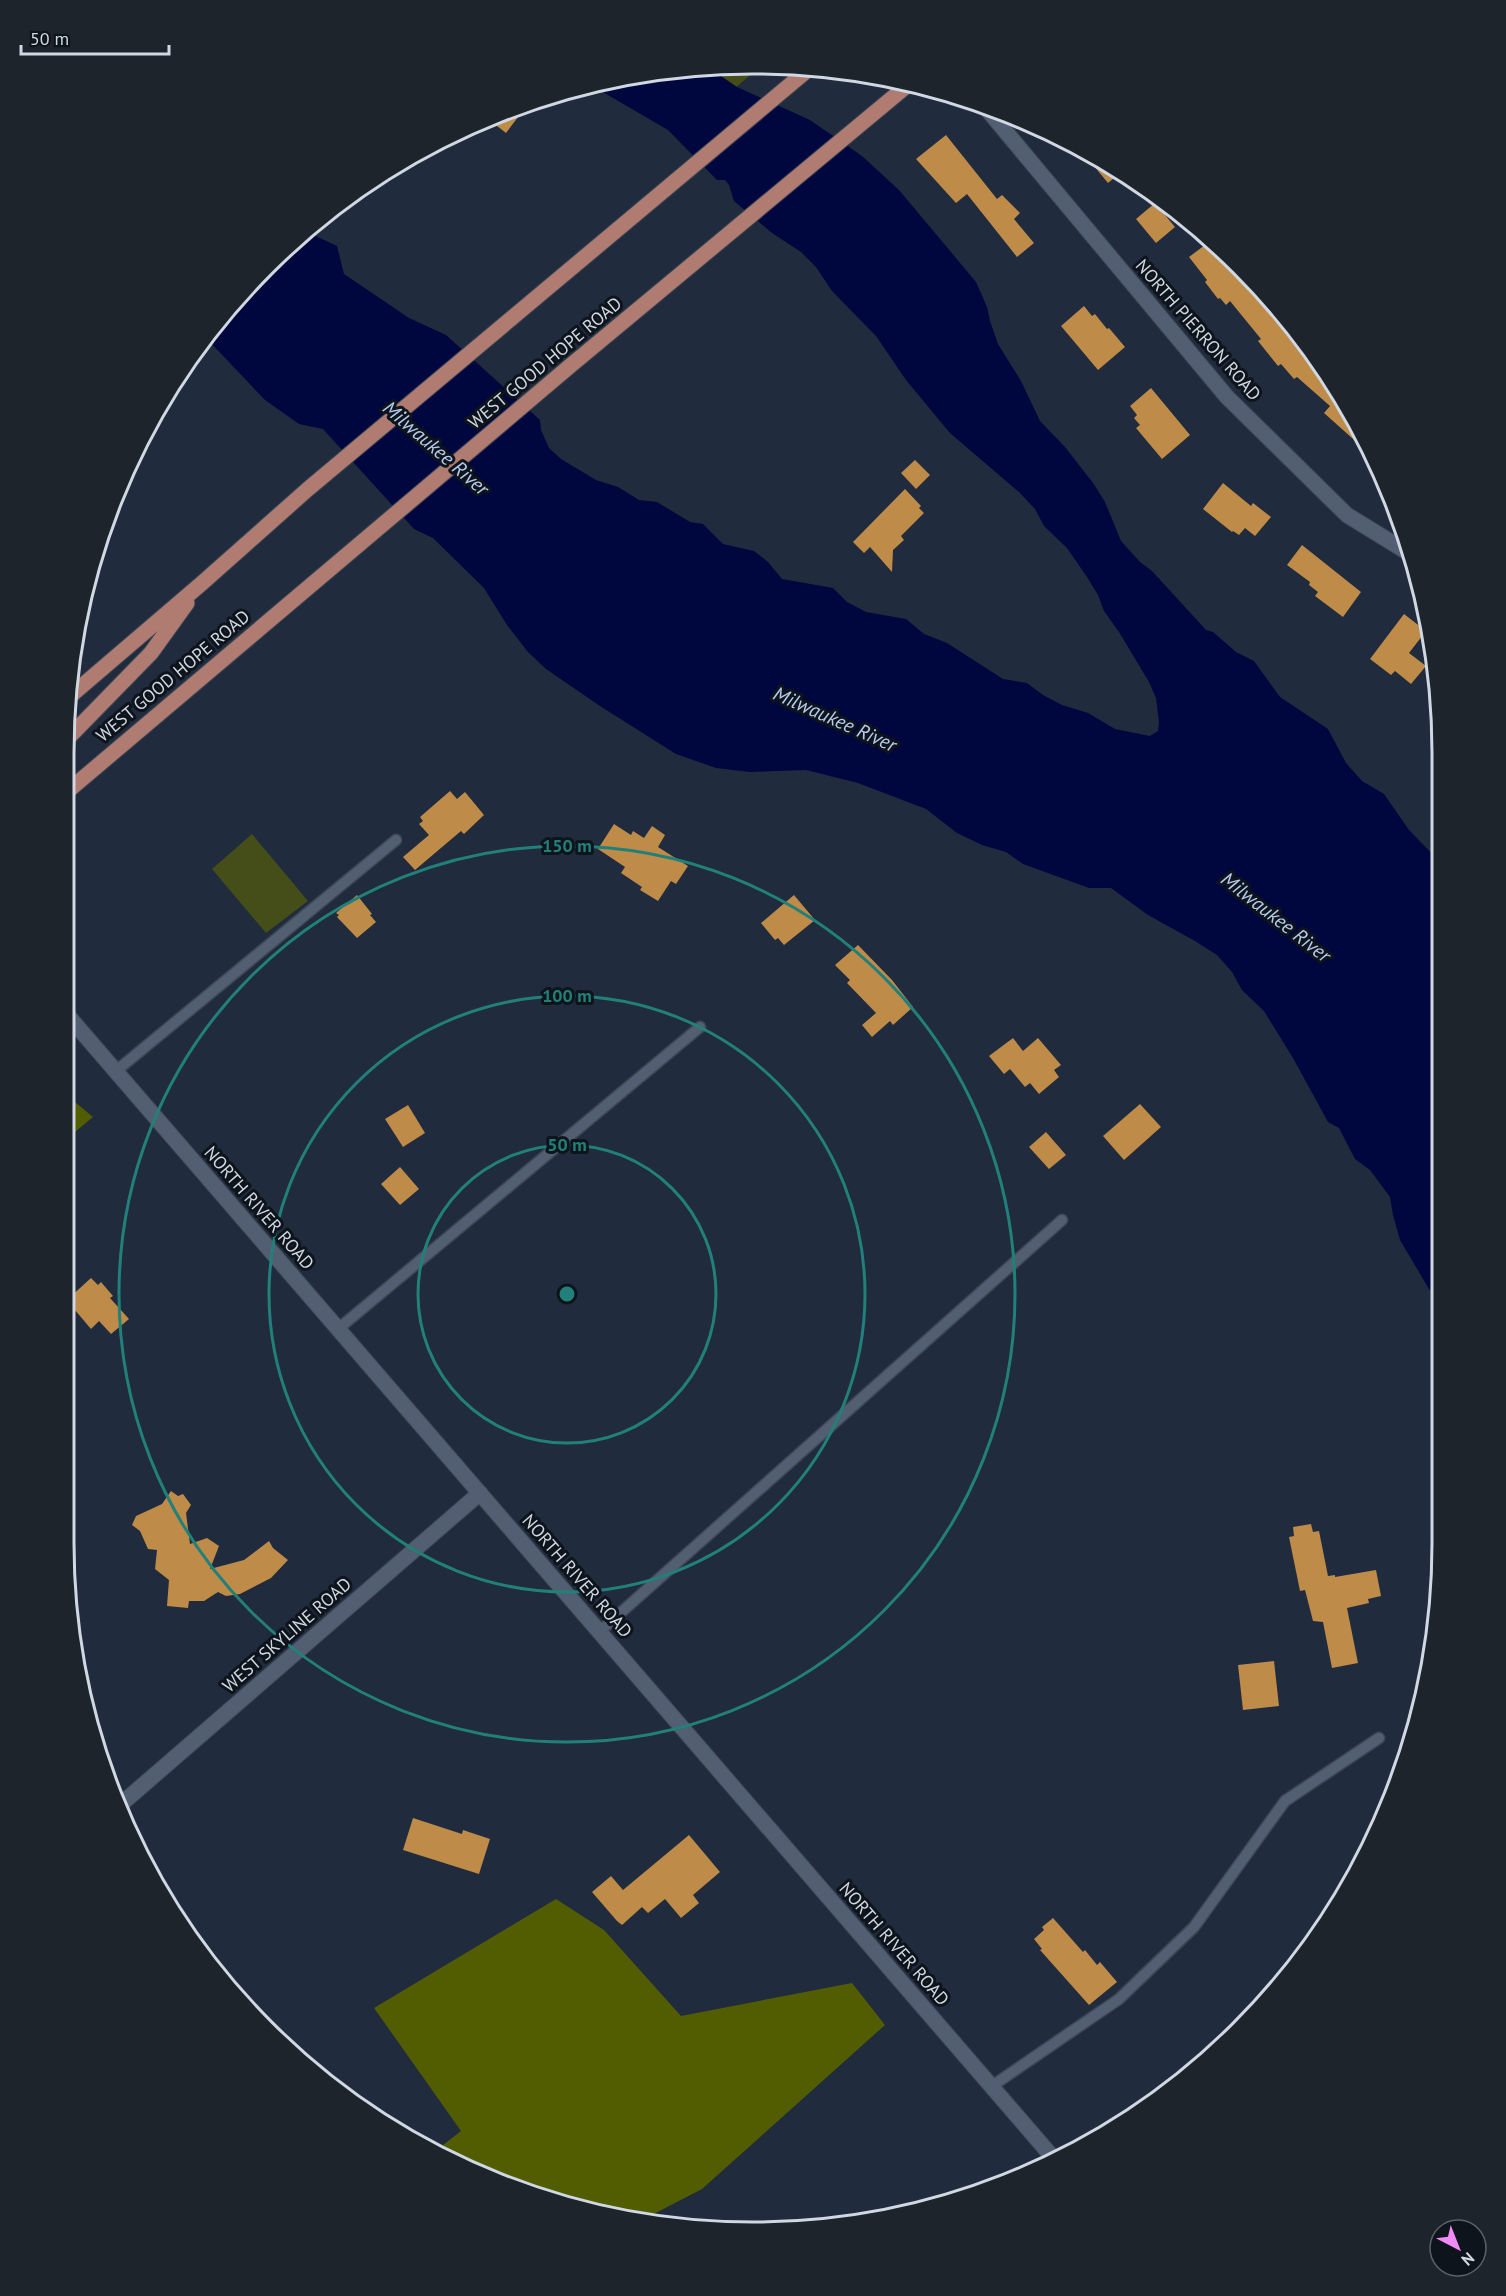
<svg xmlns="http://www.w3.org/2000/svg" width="1506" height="2296" viewBox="0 0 1506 2296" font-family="'PT Sans',sans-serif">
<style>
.green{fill:#454e19}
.forest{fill:#515d00}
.water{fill:#00073e}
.building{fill:#be8b48}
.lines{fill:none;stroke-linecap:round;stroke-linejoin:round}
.lane-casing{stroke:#3d4655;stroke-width:13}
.street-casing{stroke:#3d4655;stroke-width:17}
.secondary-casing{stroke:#3d4655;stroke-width:17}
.primary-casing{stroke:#3d4655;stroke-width:17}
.lane{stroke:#525f72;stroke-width:10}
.street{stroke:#525f72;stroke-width:15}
.secondary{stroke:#525f72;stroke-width:15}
.primary{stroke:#b07c71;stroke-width:15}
.ring{fill:none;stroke:#22807a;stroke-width:3}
.labels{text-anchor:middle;stroke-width:6;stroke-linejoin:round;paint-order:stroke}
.street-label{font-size:18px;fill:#d0d8e3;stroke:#0e141b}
.water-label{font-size:20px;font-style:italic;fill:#b7cbee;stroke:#0e141b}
.rim{fill:none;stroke:#d0d8e3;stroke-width:3}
.centre{fill:#22807a;stroke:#0e141b;stroke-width:3}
.ring-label{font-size:18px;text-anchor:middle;font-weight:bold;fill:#22807a;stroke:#0e141b;stroke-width:6;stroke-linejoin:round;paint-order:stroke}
</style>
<rect width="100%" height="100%" fill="#202b3d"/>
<g class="green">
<polygon points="708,65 761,66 702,116 632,77"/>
<polygon points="252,834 308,901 266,933 212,869"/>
</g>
<g class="forest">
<polygon points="69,1097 93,1117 69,1137"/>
<polygon points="556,1899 604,1930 681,2016 852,1983 885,2025 702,2189 644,2219 531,2196 434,2152 461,2131 374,2008"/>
</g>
<polygon class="water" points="705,65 737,87 810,120 862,156 899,190 976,282 987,307 990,321 998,344 1021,381 1040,421 1065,447 1093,483 1105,502 1121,541 1140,562 1152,571 1206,630 1213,632 1236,652 1254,661 1280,697 1328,729 1346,763 1362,781 1384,794 1409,830 1440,862 1439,1297 1429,1289 1400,1240 1393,1215 1390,1197 1370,1170 1355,1159 1339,1128 1328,1122 1293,1058 1264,1011 1242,990 1232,972 1217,955 1195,941 1148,915 1111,888 1089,888 1023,864 1006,852 982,845 957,833 926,809 858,783 806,770 750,772 716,768 676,754 600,706 546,669 528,652 507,625 484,588 433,538 414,529 323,429 299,424 265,400 207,339 234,298 305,231 337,246 344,274 409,318 446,335 540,420 541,430 549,448 561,459 596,480 618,487 639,500 657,502 690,522 703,524 723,544 754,551 768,562 782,579 833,588 847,602 866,612 906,619 924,634 947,643 1003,679 1027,683 1043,695 1062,705 1088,713 1115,729 1150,736 1158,731 1159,722 1156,698 1149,682 1119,632 1104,611 1098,595 1087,577 1067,548 1044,526 1035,509 1019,492 950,433 906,380 876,336 832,291 816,267 801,252 772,233 734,201 729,185 725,180 717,180 668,130 589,84"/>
<g class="building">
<polygon points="528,104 506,133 488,119"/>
<polygon points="946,135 997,199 1002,195 1020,213 1014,219 1034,243 1017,257 967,194 956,203 916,159"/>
<polygon points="1081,148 1098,155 1121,172 1108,183 1080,149"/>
<polygon points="1155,203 1175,227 1156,243 1136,219"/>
<polygon points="1209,242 1221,257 1224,254 1239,274 1242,271 1270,304 1271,302 1274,304 1311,350 1372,448 1374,452 1371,455 1324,413 1330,406 1297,377 1294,379 1281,364 1278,366 1258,341 1261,339 1230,301 1226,305 1220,298 1218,299 1205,282 1207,280 1189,257"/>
<polygon points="1084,306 1092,316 1095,314 1107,329 1109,328 1125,347 1098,370 1061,326"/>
<polygon points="1151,388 1190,435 1162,459 1136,428 1140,425 1134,418 1137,415 1130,406"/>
<polygon points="915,460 930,475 916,489 901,473"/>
<polygon points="1223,483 1251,506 1253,503 1271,517 1255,536 1245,528 1239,535 1233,531 1232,532 1203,509"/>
<polygon points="905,489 921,506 919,508 924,513 901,536 904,540 893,550 892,572 870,547 864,553 853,542"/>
<polygon points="1302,545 1361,592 1343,617 1315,596 1318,592 1309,585 1310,582 1287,565"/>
<polygon points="1404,614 1426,631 1409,653 1426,666 1411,684 1395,671 1391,675 1370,659"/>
<polygon points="450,791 457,799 465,792 484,815 464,834 461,831 415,870 403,857 429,835 419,824 423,821 420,817"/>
<polygon points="614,824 631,835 633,831 644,838 652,826 665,835 658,847 688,866 676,884 671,881 658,901 640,890 642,887 621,873 625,867 598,849"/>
<polygon points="357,895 372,914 370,915 376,922 357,938 337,917 339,915 336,913"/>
<polygon points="794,895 815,920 784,945 778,938 775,940 761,923"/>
<polygon points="858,945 892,980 913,1007 893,1025 890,1021 872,1037 862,1025 876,1013 847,983 850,980 835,965"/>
<polygon points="1013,1038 1023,1051 1038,1038 1061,1065 1054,1070 1059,1077 1039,1094 1030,1083 1025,1087 1010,1069 1004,1074 989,1056"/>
<polygon points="1140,1104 1161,1127 1124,1160 1103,1136"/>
<polygon points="408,1105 425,1133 403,1147 385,1119"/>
<polygon points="1046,1132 1066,1155 1049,1169 1029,1147"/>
<polygon points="400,1167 419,1189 400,1205 381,1184"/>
<polygon points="91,1278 98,1285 101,1282 113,1296 110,1298 129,1319 111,1334 99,1321 91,1329 69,1303 69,1298"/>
<polygon points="171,1491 178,1496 183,1494 191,1505 186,1513 190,1544 207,1538 219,1546 210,1569 244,1560 269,1541 273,1548 288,1560 271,1578 240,1594 226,1596 218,1592 204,1601 189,1601 188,1608 167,1606 169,1580 155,1569 157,1550 148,1549 140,1531 132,1525 136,1516 162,1504"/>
<polygon points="1311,1524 1313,1532 1319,1531 1328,1576 1335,1575 1335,1577 1376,1570 1381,1596 1368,1599 1369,1603 1347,1608 1358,1663 1332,1668 1323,1622 1313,1621 1305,1590 1300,1591 1289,1537 1294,1536 1293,1527"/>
<polygon points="1274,1661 1279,1706 1243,1710 1238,1665"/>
<polygon points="413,1818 462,1834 463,1830 490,1839 479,1874 403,1850"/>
<polygon points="689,1835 720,1872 693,1895 699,1903 681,1918 665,1899 648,1913 642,1907 622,1925 617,1921 592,1892 611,1876 623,1890"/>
<polygon points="1053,1918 1083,1952 1085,1950 1097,1965 1100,1962 1117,1982 1089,2005 1040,1950 1042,1949 1034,1939 1044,1930 1042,1927"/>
</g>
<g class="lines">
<g class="lane-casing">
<g id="lane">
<polyline points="116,1071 396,840"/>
<polyline points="338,1329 700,1027"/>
<polyline points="599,1632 1062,1220"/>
<polyline points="992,2086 1119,1999 1194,1927 1285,1801 1379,1738"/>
</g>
</g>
<g class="street-casing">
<g id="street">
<polyline points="981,102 1227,397 1347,515 1412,555"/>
<polyline points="120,1805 480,1493"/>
</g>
</g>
<g class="secondary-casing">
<polyline id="secondary" points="69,1017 1055,2160"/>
</g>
<g class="primary-casing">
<g id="primary">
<polyline points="69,697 201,584 308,489 810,68"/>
<polyline points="69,737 151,653 187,603"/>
<polyline points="69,790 570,366 909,84"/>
</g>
</g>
<use href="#lane" class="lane"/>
<use href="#street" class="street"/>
<use href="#secondary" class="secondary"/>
<use href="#primary" class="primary"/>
</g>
<g class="ring">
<circle cx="567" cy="1294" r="149"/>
<circle cx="567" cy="1294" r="298"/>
<circle cx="567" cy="1294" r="448"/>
</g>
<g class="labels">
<g class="street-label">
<text transform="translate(1198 330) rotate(49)" y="6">NORTH PIERRON ROAD</text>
<text transform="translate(545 363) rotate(-40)" y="6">WEST GOOD HOPE ROAD</text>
<text transform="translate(173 676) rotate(-40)" y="6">WEST GOOD HOPE ROAD</text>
<text transform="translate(259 1208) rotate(49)" y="6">NORTH RIVER ROAD</text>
<text transform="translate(577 1576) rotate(49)" y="6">NORTH RIVER ROAD</text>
<text transform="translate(287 1635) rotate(-41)" y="6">WEST SKYLINE ROAD</text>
<text transform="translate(894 1944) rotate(49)" y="6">NORTH RIVER ROAD</text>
</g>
<g class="water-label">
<text transform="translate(436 448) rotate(41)" y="7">Milwaukee River</text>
<text transform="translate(835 719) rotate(24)" y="7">Milwaukee River</text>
<text transform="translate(1276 917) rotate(38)" y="7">Milwaukee River</text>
</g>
</g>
<path d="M0 0H1506V2296H0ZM753 74H753A679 679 0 0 1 1432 753V1543A679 679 0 0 1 753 2222H753A679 679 0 0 1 74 1543V753A679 679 0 0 1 753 74Z" fill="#1e242b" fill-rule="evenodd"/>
<path class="rim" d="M753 74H753A679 679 0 0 1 1432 753V1543A679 679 0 0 1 753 2222H753A679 679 0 0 1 74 1543V753A679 679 0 0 1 753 74Z"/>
<circle cx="567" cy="1294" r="9" class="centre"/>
<g class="ring-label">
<text x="567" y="852">150 m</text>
<text x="567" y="1002">100 m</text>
<text x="567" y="1151">50 m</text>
</g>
<g transform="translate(1458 2248) rotate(138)"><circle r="28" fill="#0e141b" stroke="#5c626b" stroke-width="1.5"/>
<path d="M0-4.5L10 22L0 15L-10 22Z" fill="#f18af4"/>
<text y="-9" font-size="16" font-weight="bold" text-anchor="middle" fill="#d0d8e3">N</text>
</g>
<path d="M21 45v9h148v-9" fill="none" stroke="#d0d8e3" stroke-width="3"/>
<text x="30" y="45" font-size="18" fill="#d0d8e3" stroke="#0e141b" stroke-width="4.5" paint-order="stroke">50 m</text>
</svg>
